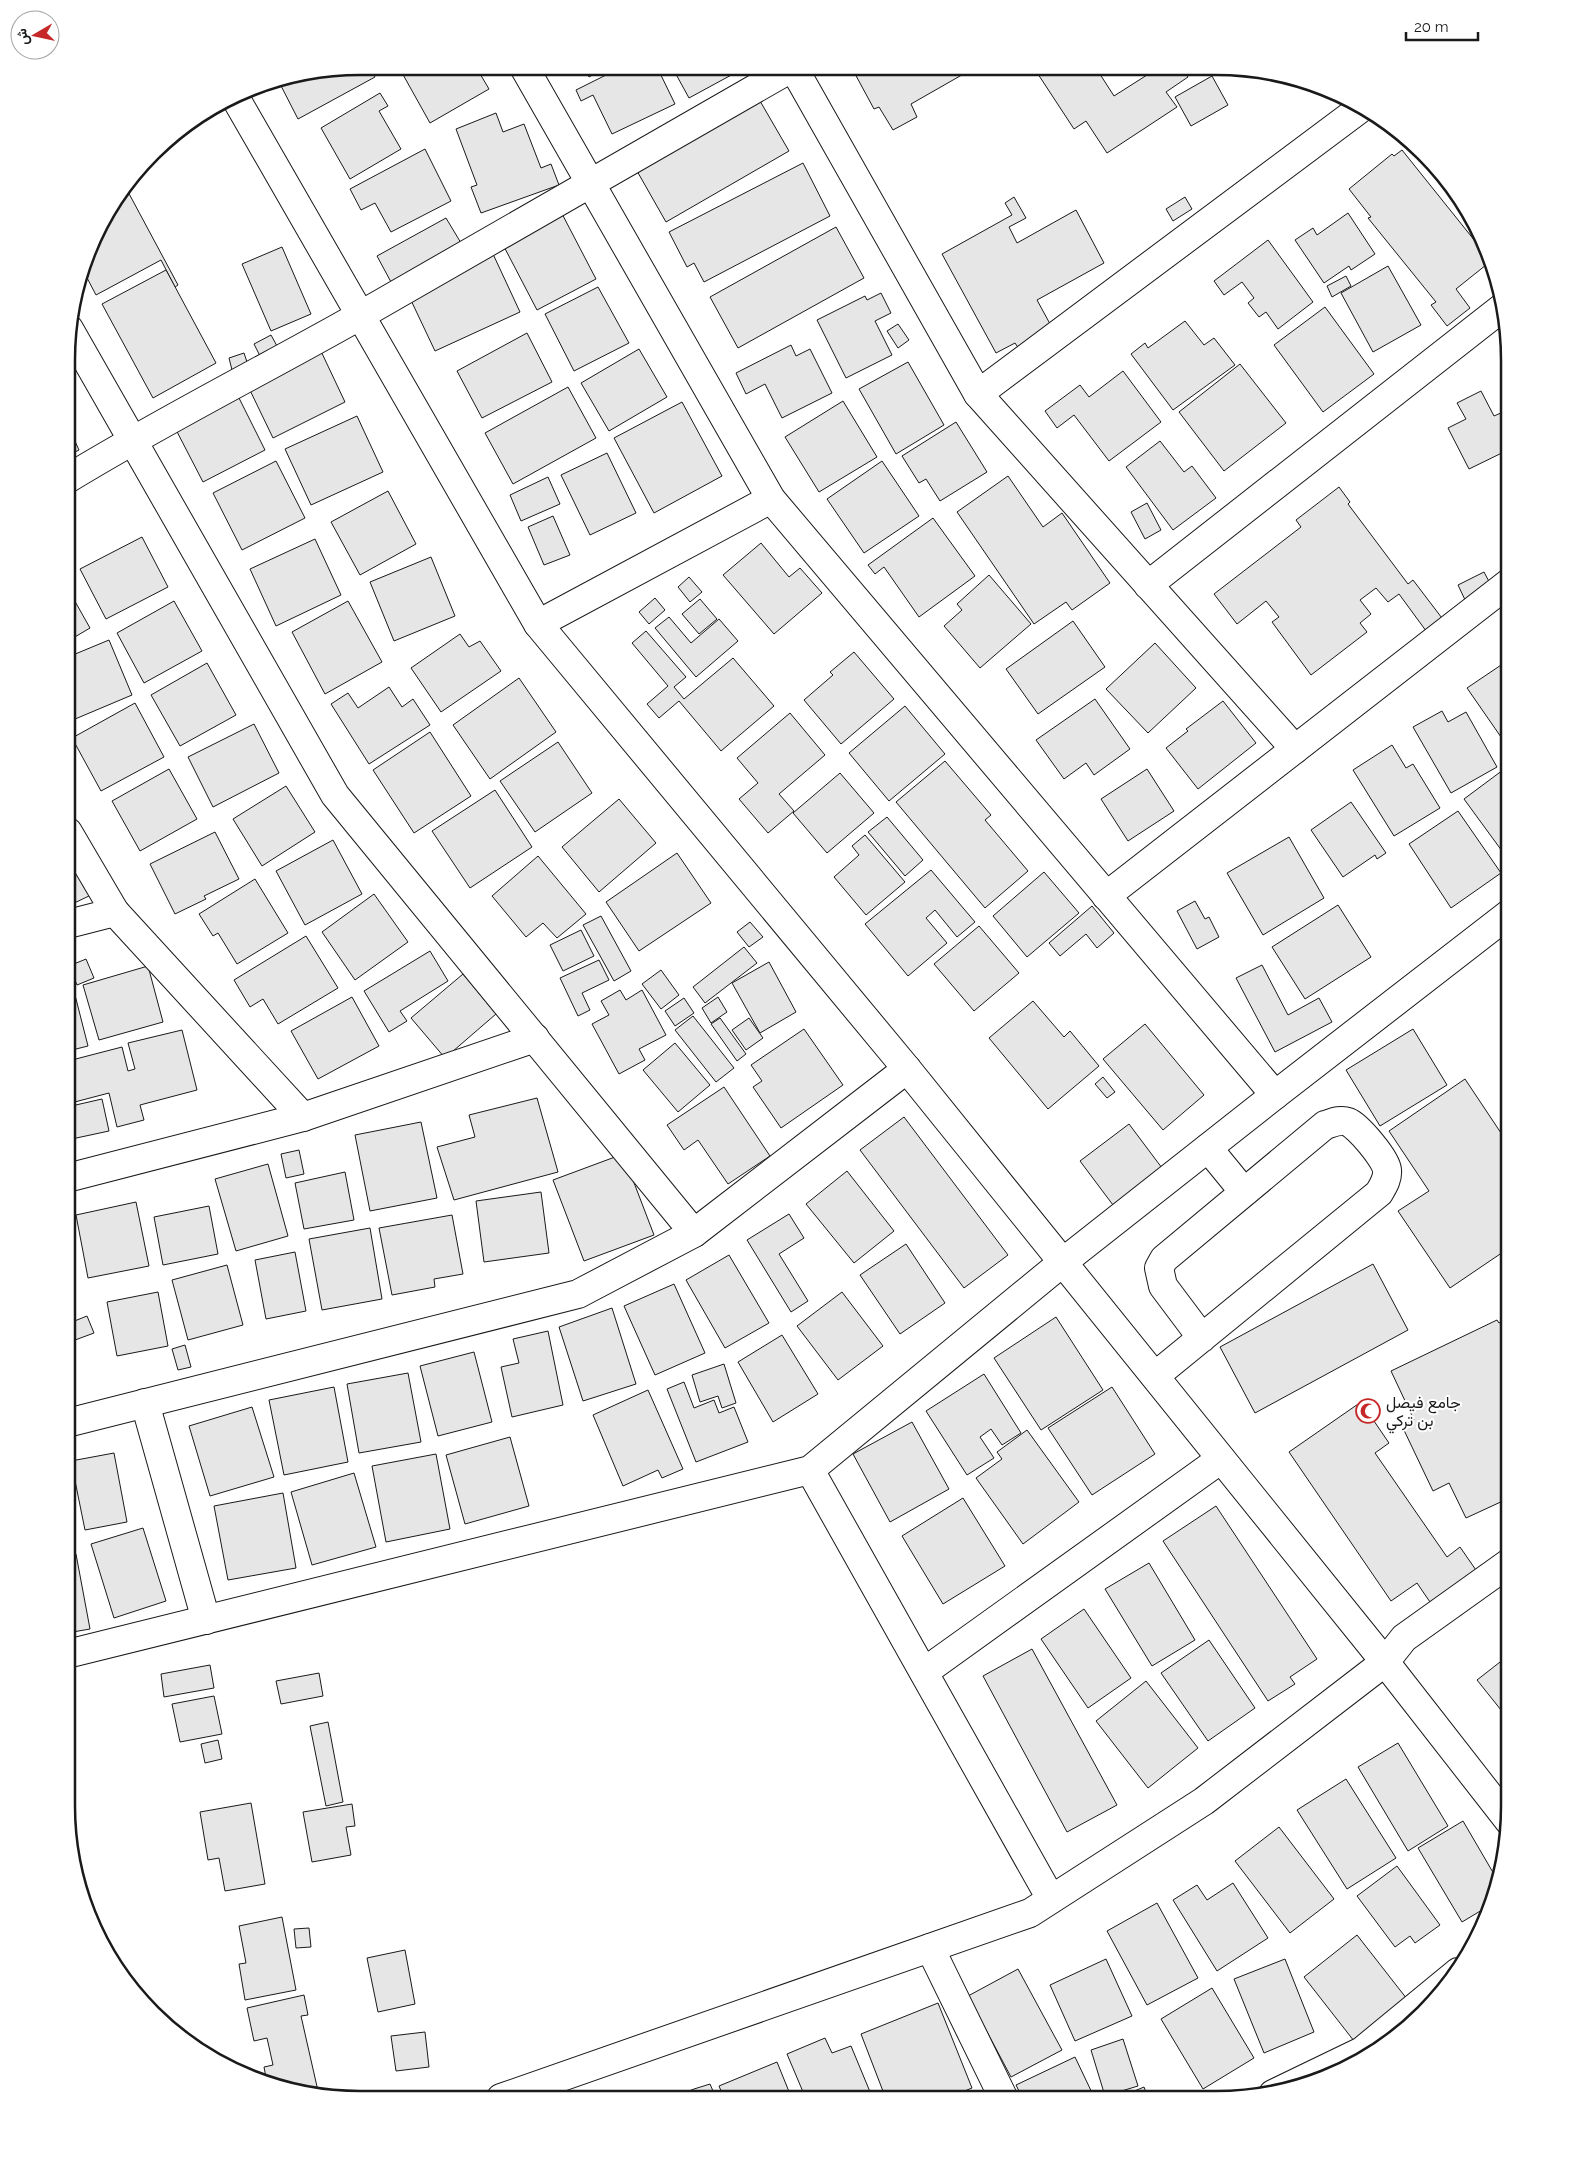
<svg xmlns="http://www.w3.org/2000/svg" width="1576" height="2166" viewBox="0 0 1576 2166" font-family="Raleway,Vazirmatn,sans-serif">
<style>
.building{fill:#e6e6e6;stroke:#1a1a1a}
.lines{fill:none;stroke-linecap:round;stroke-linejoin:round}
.minor-casing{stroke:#1a1a1a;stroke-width:30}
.minor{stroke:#fff;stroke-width:28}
.labels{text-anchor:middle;stroke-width:4;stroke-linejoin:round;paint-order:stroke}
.poi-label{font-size:16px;fill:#1a1a1a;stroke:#fff;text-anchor:start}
.rim{fill:none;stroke:#1a1a1a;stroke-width:2.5}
</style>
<rect width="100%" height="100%" fill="#fff"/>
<g class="building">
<polygon points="360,66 370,66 375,77 298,119 278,80"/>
<polygon points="410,66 476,67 489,89 430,123 401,71"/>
<polygon points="584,67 607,67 589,77"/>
<polygon points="629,67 657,67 675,104 612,134 593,95 581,101 576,90 614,71 616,73"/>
<polygon points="672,67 746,67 689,98"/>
<polygon points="861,68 974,68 911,104 917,117 893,130 879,107 874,109 854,72"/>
<polygon points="1034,68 1096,68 1114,96 1147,75 1143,68 1183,69 1188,77 1166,92 1177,107 1107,153 1086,121 1074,129"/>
<polygon points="1212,76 1228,105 1191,126 1175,97"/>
<polygon points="380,93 388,106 379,111 401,149 350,179 321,128"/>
<polygon points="760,101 789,151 666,222 637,171"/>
<polygon points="496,113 503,132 524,124 541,168 551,164 559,185 481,213 471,187 477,185 456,129"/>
<polygon points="425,149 451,201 391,232 375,203 361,210 350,189"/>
<polygon points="1402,150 1491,261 1456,289 1470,308 1447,326 1431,305 1436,302 1368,218 1371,217 1349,189 1392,154 1394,156"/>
<polygon points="803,163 830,216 704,282 694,263 687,267 669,232"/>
<polygon points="126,188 178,285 175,287 161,260 96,295 85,274 105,213"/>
<polygon points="1014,197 1026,218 1009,227 1017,243 1076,210 1104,263 1037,300 1055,333 1021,352 1015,343 996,353 942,254 1012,215 1005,203"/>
<polygon points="1185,197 1192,209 1173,221 1166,209"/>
<polygon points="559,208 596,279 537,310 500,239"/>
<polygon points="1348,213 1375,254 1351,270 1349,266 1324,283 1295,240 1313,228 1317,235"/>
<polygon points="446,218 461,243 391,282 377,256"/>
<polygon points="836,227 864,278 738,348 710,297"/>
<polygon points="1268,240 1313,302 1278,329 1266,312 1259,317 1248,303 1254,298 1242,282 1224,295 1214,281"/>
<polygon points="282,247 311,314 271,331 242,264"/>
<polygon points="493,254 520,312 435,351 408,294"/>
<polygon points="1388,266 1421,325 1373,352 1341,293"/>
<polygon points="166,270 216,363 153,398 102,304"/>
<polygon points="1346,276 1351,286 1332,297 1327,286"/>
<polygon points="598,287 629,343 574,371 545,314"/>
<polygon points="881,293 891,313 875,321 892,355 846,378 817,320 865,296 867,300"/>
<polygon points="1325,307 1374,374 1323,412 1274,345"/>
<polygon points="1185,321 1204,345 1214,338 1235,365 1173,410 1131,354 1145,343 1148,348"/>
<polygon points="898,324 909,340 898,348 887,331"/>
<polygon points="527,333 552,382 482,418 457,371"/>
<polygon points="271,335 277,346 260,356 254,344"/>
<polygon points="791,345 796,356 810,349 832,393 782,418 765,384 746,394 736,373"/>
<polygon points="319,347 345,402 273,438 246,382"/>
<polygon points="639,349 667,397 609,431 581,383"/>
<polygon points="244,353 248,365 232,370 229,358"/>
<polygon points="908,362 944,425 896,454 859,389"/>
<polygon points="1240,364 1286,423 1224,471 1179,412"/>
<polygon points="1123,371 1161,422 1109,461 1074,415 1057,428 1045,411 1080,385 1089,397"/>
<polygon points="568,387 596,438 513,484 485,433"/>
<polygon points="1481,391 1494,416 1503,412 1510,425 1510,449 1469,469 1448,428 1466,419 1457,403"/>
<polygon points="236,392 265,450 203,482 173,424"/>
<polygon points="843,401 877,457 819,492 785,437"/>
<polygon points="682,402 722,476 654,513 614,438"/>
<polygon points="357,416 383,472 311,505 285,449"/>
<polygon points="956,422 987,472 940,501 926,479 919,483 902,456"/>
<polygon points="69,428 79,450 69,455"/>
<polygon points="1160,441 1184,472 1192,466 1216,498 1173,530 1126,467"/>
<polygon points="607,453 636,513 590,535 561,475"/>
<polygon points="276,461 305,518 242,550 213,493"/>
<polygon points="882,461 919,516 864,553 827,499"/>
<polygon points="1008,476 1043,527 1062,513 1110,583 1072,610 1066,602 1034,624 957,512"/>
<polygon points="548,477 560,504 521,521 510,495"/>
<polygon points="1339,487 1350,502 1348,504 1408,584 1413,580 1448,626 1432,639 1399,594 1388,602 1376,588 1360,600 1371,614 1360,623 1367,632 1311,675 1272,622 1279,617 1266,601 1237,624 1214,594 1301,527 1296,520"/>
<polygon points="388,491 416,544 360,575 331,522"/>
<polygon points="1147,503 1161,530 1145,539 1131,512"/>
<polygon points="553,516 570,555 544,565 528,527"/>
<polygon points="933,518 975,576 919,617 884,567 875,574 868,565"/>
<polygon points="142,537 168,587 106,619 80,569"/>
<polygon points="315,539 341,595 276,626 250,569"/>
<polygon points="761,543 789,577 800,568 822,593 774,634 723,575"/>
<polygon points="431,557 455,616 394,641 370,582"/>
<polygon points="1484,572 1494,591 1467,604 1458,585"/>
<polygon points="989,575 1031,624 980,668 944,626 962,610 957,604"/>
<polygon points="689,577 702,592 690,602 678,587"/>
<polygon points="68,589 90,628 68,641"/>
<polygon points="655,598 665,610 649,624 639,612"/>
<polygon points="700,599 717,619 699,634 682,614"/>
<polygon points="174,601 202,651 144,683 117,633"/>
<polygon points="348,601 382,662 325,694 292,632"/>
<polygon points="669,617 691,643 719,619 738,641 696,677 655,628"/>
<polygon points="1073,621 1105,667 1038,714 1006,669"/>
<polygon points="646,631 686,677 674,687 684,699 733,658 774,706 721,751 679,701 659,718 647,704 668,686 632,643"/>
<polygon points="460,634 469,647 480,641 501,671 441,712 411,668"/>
<polygon points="109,640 132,695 68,722 68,657"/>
<polygon points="1155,643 1196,688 1148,733 1106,689"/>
<polygon points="854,652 894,699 841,744 804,700 833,675 830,672"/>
<polygon points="1510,659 1510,750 1467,688"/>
<polygon points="207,663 236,715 180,746 151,695"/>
<polygon points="519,678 556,732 490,779 453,725"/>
<polygon points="389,687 402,707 413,699 430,725 369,764 331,704 348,693 358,708"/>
<polygon points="1095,699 1130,749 1094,775 1086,763 1064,779 1036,740"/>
<polygon points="1223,701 1256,743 1198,789 1166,748 1188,731 1186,729"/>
<polygon points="135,703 164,757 101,791 72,738"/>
<polygon points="905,706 945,754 889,801 849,753"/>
<polygon points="1442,711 1448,722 1466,712 1497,767 1451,793 1413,727"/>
<polygon points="790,713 825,755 779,794 794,811 768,833 739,799 758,783 737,758"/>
<polygon points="254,724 279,773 213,807 188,757"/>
<polygon points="430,732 471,796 414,833 373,770"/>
<polygon points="558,742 592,793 535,832 500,781"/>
<polygon points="1392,745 1406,768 1413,764 1440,808 1394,836 1353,770"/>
<polygon points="945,761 991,815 985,820 1028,871 985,908 896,802"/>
<polygon points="1507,767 1510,771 1510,862 1464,799"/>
<polygon points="169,769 197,819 140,851 112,801"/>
<polygon points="1147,769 1174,811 1128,841 1101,799"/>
<polygon points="840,773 874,813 827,853 793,813"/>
<polygon points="286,786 315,832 262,866 233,819"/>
<polygon points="495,790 532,847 470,888 432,831"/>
<polygon points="619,799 656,843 599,892 562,847"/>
<polygon points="1351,802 1386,853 1377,859 1375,855 1343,877 1311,830"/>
<polygon points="1458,811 1501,873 1451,908 1409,844"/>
<polygon points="887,817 923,860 905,876 868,832"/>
<polygon points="215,832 239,879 204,896 206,899 175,914 150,864"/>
<polygon points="865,835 905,882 866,915 834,877 859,855 852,846"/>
<polygon points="1289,837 1324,898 1263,935 1227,873"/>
<polygon points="333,840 362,894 305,925 276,871"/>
<polygon points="677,853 711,903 639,951 606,902"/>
<polygon points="538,856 586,914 557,938 543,923 526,937 492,896"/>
<polygon points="78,868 91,895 68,906 68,872"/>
<polygon points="931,870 975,922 957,937 935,910 926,918 947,943 908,976 865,924"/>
<polygon points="1044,872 1079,913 1027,957 993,916"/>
<polygon points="255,879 288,933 237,964 218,933 213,936 199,914"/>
<polygon points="374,894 408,942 355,980 322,932"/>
<polygon points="1195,901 1205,919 1209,917 1219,937 1197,949 1177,911"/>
<polygon points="1338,905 1371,957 1305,999 1272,947"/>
<polygon points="1092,906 1114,933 1097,948 1086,934 1060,956 1049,943"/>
<polygon points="601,916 631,971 614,981 583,925"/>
<polygon points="750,922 763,937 749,947 737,932"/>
<polygon points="979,926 1019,973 974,1011 934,964"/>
<polygon points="581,930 594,956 563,971 550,945"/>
<polygon points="306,936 338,988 278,1024 263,999 250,1007 234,980"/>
<polygon points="744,947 757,963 705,1003 693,987"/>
<polygon points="430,951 448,981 400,1011 407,1021 389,1032 364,991"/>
<polygon points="86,959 94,978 77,985 69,966"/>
<polygon points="599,960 609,980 582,993 590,1010 578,1016 560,978"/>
<polygon points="769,962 796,1012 760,1033 732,983"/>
<polygon points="1262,965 1288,1015 1319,998 1332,1022 1275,1052 1236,978"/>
<polygon points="148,966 163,1022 99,1040 83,985"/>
<polygon points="661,970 679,995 661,1009 642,984"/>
<polygon points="463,974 496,1014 445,1058 411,1018"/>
<polygon points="620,990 626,1000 642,990 666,1035 639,1049 645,1060 619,1074 592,1024 609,1015 601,1001"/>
<polygon points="75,995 88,1046 68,1051 68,997"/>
<polygon points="352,997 379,1046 318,1079 291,1031"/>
<polygon points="718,997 727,1012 711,1023 702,1008"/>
<polygon points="684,998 694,1013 675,1026 665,1011"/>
<polygon points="1033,1001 1064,1037 1070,1031 1099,1066 1048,1109 989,1038"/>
<polygon points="693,1016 734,1068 716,1082 675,1030"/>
<polygon points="720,1018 746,1054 737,1061 711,1024"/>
<polygon points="749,1018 763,1038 746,1050 732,1030"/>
<polygon points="1145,1024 1204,1095 1163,1130 1103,1059"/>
<polygon points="804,1029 843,1085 781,1128 753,1087 762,1081 751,1065"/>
<polygon points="1413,1029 1447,1085 1380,1126 1346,1070"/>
<polygon points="182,1030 197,1090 140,1105 144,1120 117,1127 109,1093 67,1104 68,1061 122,1047 128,1071 135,1069 128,1043"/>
<polygon points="675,1043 710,1085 678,1112 643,1070"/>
<polygon points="1103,1077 1115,1092 1107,1098 1095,1084"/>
<polygon points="1465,1079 1509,1145 1509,1248 1450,1288 1398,1211 1429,1191 1389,1131"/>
<polygon points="724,1087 770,1156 728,1184 698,1140 684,1150 667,1125"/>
<polygon points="537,1098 558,1172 454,1200 437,1147 475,1137 469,1115"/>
<polygon points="102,1099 109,1131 67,1140 67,1107"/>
<polygon points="904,1117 1008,1255 964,1288 860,1150"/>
<polygon points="421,1122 437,1198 370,1211 355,1135"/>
<polygon points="1129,1124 1162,1168 1113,1205 1080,1161"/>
<polygon points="299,1150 304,1174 286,1178 281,1154"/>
<polygon points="623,1154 654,1235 584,1261 553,1180"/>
<polygon points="268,1164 288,1236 236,1251 215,1179"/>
<polygon points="847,1171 894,1231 854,1263 806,1204"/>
<polygon points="345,1172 354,1220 304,1229 295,1183"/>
<polygon points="541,1192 549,1253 484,1262 476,1201"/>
<polygon points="136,1202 149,1266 88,1278 76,1215"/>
<polygon points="209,1206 218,1254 163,1265 154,1217"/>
<polygon points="789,1214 804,1238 779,1254 808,1301 791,1312 747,1240"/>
<polygon points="452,1215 463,1274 434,1279 435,1287 392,1295 379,1228"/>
<polygon points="370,1228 382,1299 322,1310 309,1239"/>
<polygon points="906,1244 945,1303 900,1334 860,1275"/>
<polygon points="295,1252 306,1311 266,1319 255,1260"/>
<polygon points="729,1255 769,1323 725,1348 686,1280"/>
<polygon points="1373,1264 1408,1330 1255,1413 1220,1347"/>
<polygon points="227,1265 243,1325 188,1340 172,1280"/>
<polygon points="674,1284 705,1353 655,1375 624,1306"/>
<polygon points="158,1292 168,1346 117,1356 107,1302"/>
<polygon points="842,1292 883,1346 838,1380 797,1326"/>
<polygon points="612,1308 636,1384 583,1401 559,1327"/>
<polygon points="87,1316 94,1333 67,1343 67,1324"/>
<polygon points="1056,1317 1103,1390 1041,1430 994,1358"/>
<polygon points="1509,1318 1509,1501 1506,1503 1505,1500 1466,1518 1449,1483 1433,1491 1402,1426 1414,1420 1391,1371 1497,1320 1499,1323"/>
<polygon points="548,1331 563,1405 512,1417 501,1367 519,1363 513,1339"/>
<polygon points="782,1335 818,1394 773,1422 738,1362"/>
<polygon points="185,1345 191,1367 178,1370 172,1349"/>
<polygon points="474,1352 492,1422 438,1436 420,1366"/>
<polygon points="724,1364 736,1403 722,1408 718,1396 700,1402 692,1375"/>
<polygon points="408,1373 421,1442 359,1453 347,1384"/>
<polygon points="984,1374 1021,1433 1002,1445 991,1429 980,1437 994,1458 967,1475 926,1411"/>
<polygon points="684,1382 694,1408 714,1400 719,1413 734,1407 748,1442 696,1462 667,1389"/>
<polygon points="334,1387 348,1462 284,1475 269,1400"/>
<polygon points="1112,1387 1155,1454 1092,1495 1048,1428"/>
<polygon points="648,1390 683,1469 662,1478 658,1470 623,1486 593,1415"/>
<polygon points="1361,1402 1389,1443 1375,1453 1447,1557 1460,1547 1478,1573 1432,1605 1417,1583 1391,1601 1289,1452"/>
<polygon points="252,1407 274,1477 210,1496 189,1426"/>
<polygon points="912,1422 949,1489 890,1522 853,1454"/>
<polygon points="1027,1430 1079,1502 1023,1544 976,1478 1002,1459 997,1452"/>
<polygon points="510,1437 529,1506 465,1524 446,1455"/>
<polygon points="114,1453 127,1522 85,1530 71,1461"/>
<polygon points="436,1454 450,1529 386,1542 372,1466"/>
<polygon points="354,1473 376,1547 312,1565 291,1492"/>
<polygon points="283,1493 296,1568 228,1580 214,1506"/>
<polygon points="963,1498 1005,1566 943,1604 902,1536"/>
<polygon points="1216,1506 1317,1659 1290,1677 1295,1684 1268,1701 1163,1541"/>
<polygon points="67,1510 73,1538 67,1539"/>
<polygon points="143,1528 166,1601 114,1618 91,1544"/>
<polygon points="76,1554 90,1629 67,1633 67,1555"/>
<polygon points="1149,1563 1195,1640 1152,1666 1105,1589"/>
<polygon points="1084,1609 1131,1678 1088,1708 1041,1639"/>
<polygon points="1209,1640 1255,1708 1208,1741 1161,1673"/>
<polygon points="1032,1649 1117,1805 1067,1832 983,1676"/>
<polygon points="1509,1655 1509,1720 1477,1680"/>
<polygon points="210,1665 214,1688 164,1697 161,1674"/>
<polygon points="319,1673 323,1696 281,1704 276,1681"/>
<polygon points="1146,1681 1198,1748 1148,1788 1096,1721"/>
<polygon points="214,1696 222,1734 180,1742 172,1704"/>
<polygon points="328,1722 343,1802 326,1806 310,1726"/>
<polygon points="218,1740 222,1759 205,1763 201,1744"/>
<polygon points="1398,1743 1448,1826 1408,1851 1358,1767"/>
<polygon points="1346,1779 1396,1858 1347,1889 1297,1810"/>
<polygon points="251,1803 265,1884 225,1891 219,1858 208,1860 200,1812"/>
<polygon points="352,1804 355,1826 346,1827 351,1855 312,1862 303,1812"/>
<polygon points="1463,1821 1498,1881 1492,1904 1462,1922 1418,1848"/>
<polygon points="1279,1827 1334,1899 1290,1933 1235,1861"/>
<polygon points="1397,1866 1440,1925 1415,1943 1410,1936 1395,1947 1357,1896"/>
<polygon points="1233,1883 1268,1938 1217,1971 1173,1900 1197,1885 1207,1900"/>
<polygon points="1157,1903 1198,1978 1147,2005 1107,1931"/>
<polygon points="282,1917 296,1990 245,2000 239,1964 246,1963 239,1926"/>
<polygon points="309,1928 311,1947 296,1948 294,1929"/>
<polygon points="1357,1935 1407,1999 1354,2041 1304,1977"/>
<polygon points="405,1950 415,2004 378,2012 367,1958"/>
<polygon points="1106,1959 1132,2016 1075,2041 1050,1985"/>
<polygon points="1285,1959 1314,2032 1264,2053 1234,1979"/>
<polygon points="1018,1969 1062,2050 1011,2077 968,1996"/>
<polygon points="1212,1988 1254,2058 1203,2089 1161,2019"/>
<polygon points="304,1995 308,2015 301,2016 318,2091 307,2093 267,2083 264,2067 273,2065 267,2038 254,2041 247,2008"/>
<polygon points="938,2003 972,2088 945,2099 886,2099 861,2034"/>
<polygon points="425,2032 429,2067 396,2071 391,2036"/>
<polygon points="825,2038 832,2053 851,2046 873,2099 806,2099 787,2054"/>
<polygon points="1123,2039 1138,2086 1105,2096 1091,2050"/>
<polygon points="1075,2057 1095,2099 1023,2099 1016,2085"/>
<polygon points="777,2062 792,2099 724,2098 719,2086"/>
<polygon points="710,2084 716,2098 671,2098 694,2089"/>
<polygon points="1144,2087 1149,2100 1115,2099"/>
</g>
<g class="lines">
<g class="minor-casing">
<g id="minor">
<polyline points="524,67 771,499 1275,1095"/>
<polyline points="793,67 978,394 1295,749"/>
<polyline points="236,99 538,624 907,1069 1385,1662 1509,1821"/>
<polyline points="69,329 335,795 694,1233"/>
<polyline points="978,394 1361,108"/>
<path d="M69,478C164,420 264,370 361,315C505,233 648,149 793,67"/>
<polyline points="1148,585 1503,307"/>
<polyline points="538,624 771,499"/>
<polyline points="68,832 115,912 303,1117"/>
<polyline points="1106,896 1510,582"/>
<polyline points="68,924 115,912"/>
<polyline points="1208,1148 1244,1192"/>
<polyline points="67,1178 303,1117 535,1038"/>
<path d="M1155,1376L1379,1193C1383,1186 1388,1179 1387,1170C1386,1159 1358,1126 1348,1122C1340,1119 1332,1123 1325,1125L1164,1259L1159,1268L1163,1286L1202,1338"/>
<polyline points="145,1403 206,1620"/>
<polyline points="67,1423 578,1294 694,1233 907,1069"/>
<polyline points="810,1470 1051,1899"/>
<polyline points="67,1654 810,1470 1063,1262 1275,1095 1510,913"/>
<polyline points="924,1672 1221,1459"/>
<polyline points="930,1948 1004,2099"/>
<polyline points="1273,2094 1362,2051 1458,1972"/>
<polyline points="501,2098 1030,1913 1204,1801 1385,1662 1404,1638 1509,1563"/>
</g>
</g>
<use href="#minor" class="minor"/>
</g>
<defs>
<g id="mosque-ring" transform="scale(1.25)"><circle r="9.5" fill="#fff" stroke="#c62828" stroke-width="1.5"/><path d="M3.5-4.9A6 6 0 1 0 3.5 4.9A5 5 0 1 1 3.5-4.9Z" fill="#c62828"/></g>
</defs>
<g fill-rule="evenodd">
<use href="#mosque-ring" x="1368" y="1411"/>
</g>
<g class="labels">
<g class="poi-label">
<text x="1386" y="1408">جامع فيصل<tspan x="1386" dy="18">بن تركي</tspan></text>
</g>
</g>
<path d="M0 0H1576V2166H0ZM360 75H1216A285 285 0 0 1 1501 360V1806A285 285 0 0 1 1216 2091H360A285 285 0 0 1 75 1806V360A285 285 0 0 1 360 75Z" fill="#fff" fill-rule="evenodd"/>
<path class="rim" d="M360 75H1216A285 285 0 0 1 1501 360V1806A285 285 0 0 1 1216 2091H360A285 285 0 0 1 75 1806V360A285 285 0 0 1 360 75Z"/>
<g transform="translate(35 35) rotate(261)"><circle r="24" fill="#ffffff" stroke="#a3a3a3"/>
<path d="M0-4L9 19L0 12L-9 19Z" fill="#c62828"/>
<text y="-8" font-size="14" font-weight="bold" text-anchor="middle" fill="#1a1a1a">ش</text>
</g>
<path d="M1406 32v8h72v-8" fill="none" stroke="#1a1a1a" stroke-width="2.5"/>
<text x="1414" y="32" font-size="15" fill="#1a1a1a" stroke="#ffffff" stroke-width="4" paint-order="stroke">20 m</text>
</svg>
